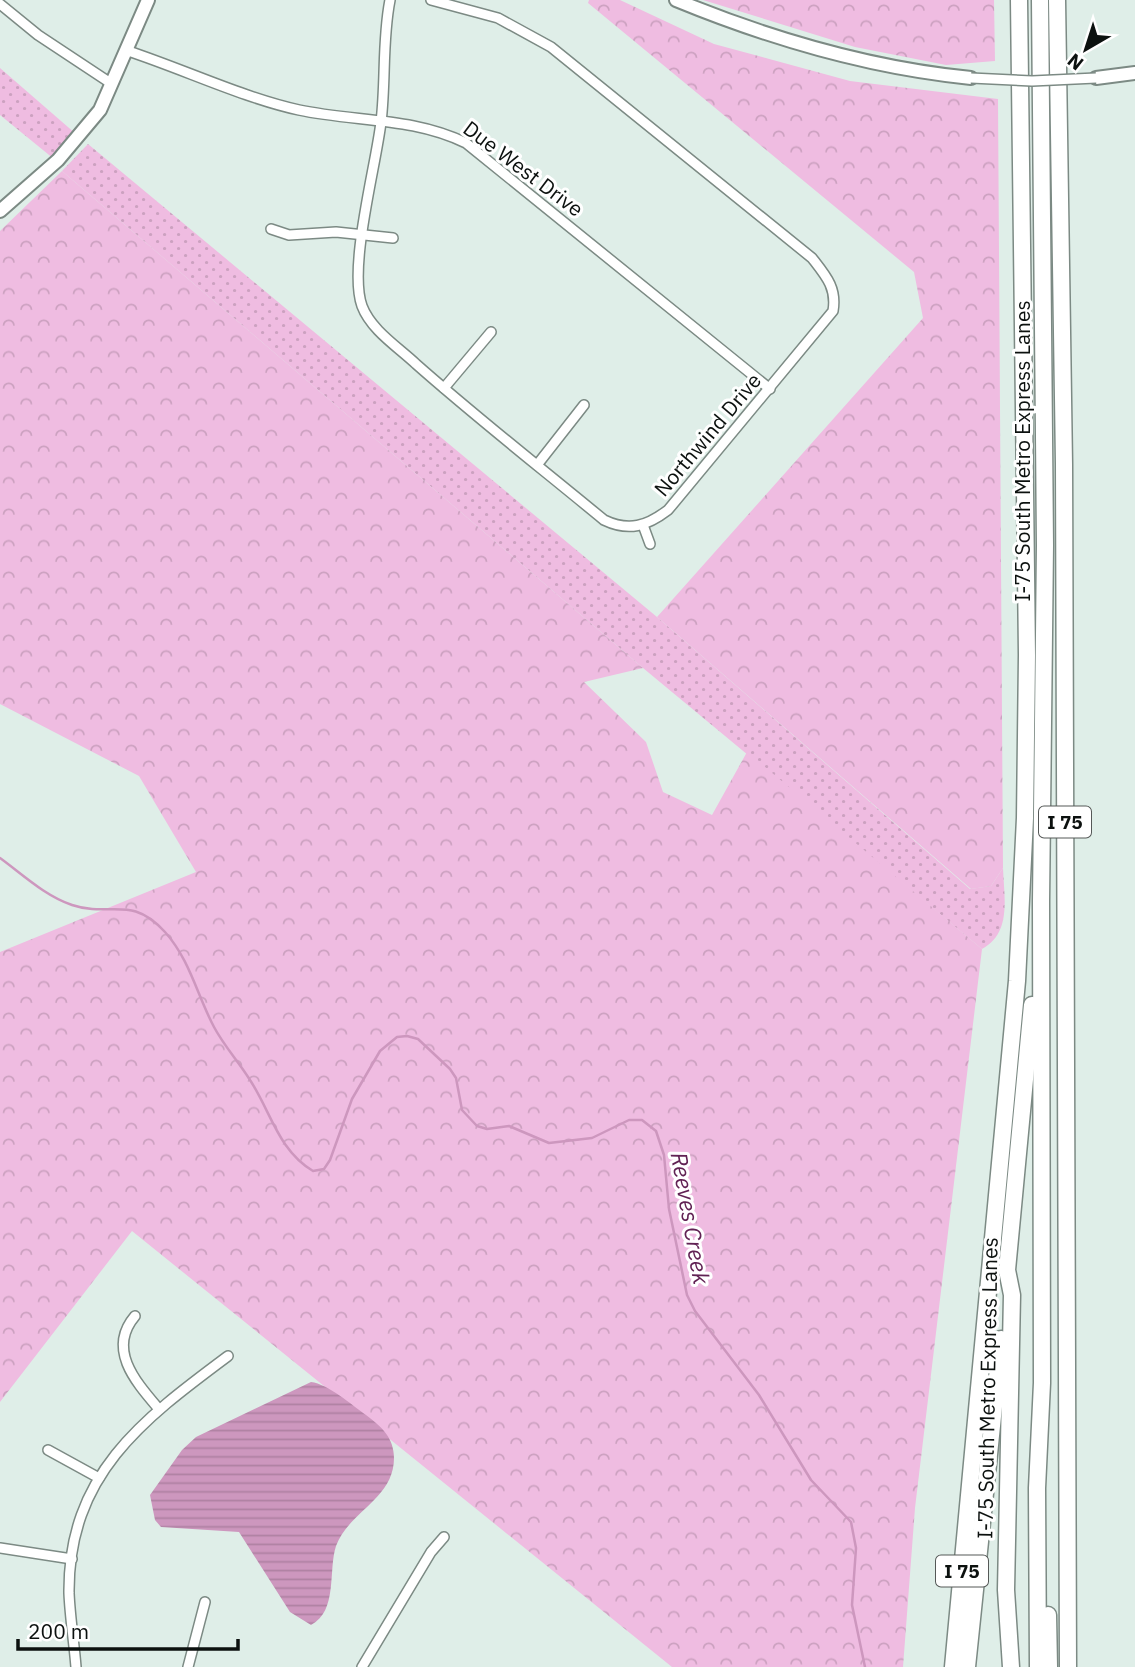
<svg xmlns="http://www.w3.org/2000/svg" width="1135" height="1667" viewBox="0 0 1135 1667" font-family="'IBM Plex Sans',sans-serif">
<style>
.grass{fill:url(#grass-dots)}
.forest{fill:url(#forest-crowns)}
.water{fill:url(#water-rules)}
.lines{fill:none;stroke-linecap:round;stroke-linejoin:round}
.stream{stroke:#cd97be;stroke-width:2.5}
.street-casing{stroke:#7c8a84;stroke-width:12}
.secondary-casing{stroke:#7c8a84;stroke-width:16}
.highway-casing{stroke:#7c8a84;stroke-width:19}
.street{stroke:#fff;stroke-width:9}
.secondary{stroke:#fff;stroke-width:12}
.highway{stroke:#fff;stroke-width:16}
.street-bridge-casing{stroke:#7c8a84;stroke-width:12;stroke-linecap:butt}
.street-bridge{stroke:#fff;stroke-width:9}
.labels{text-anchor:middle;stroke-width:6;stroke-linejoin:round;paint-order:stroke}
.shield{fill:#fff;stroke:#555857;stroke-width:2}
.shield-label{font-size:19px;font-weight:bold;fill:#0c110f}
.street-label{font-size:21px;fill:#0c110f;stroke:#fff}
.water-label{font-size:23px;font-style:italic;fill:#612254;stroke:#fff}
</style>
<defs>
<pattern id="grass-dots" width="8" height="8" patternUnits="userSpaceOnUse" patternTransform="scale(1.75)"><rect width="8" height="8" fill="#efbce1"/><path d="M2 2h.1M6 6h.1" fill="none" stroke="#cca1c0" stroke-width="1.8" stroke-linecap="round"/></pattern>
<pattern id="forest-crowns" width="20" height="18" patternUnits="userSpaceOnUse" patternTransform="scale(1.75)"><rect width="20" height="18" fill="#efbce1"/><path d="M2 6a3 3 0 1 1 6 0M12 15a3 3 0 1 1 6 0" fill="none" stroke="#cca1c0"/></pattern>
<pattern id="water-rules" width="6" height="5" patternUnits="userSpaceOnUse" patternTransform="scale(1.75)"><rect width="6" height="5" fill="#cd97be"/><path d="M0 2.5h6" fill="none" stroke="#af81a2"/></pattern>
</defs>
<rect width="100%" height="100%" fill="#dfeee8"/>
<g class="grass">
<polygon points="0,68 76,134 54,159 0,115"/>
<path d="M88,144L657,617L970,889L991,886L1003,868C1004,897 1012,933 982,949L643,668L62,171Z"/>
</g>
<g class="forest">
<polygon points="589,0 620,0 714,44 850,81 998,99 1003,868 991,886 971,889 657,617 923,318 914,272 588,3"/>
<polygon points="703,0 994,0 995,61 946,65 855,47"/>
<polygon points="62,171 643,668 584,682 646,742 663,792 712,815 747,752 982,949 915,1508 903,1667 672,1667 132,1231 0,1402 0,952 196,872 139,776 0,704 0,231"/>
</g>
<path class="water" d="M311,1382C328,1384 352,1405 366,1415C382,1427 394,1438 394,1458C394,1499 349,1511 336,1546C328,1570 338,1611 311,1625L290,1612L239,1532L161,1527L155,1520L150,1495L182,1450L196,1437Z"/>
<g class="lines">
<path class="stream" d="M0,858C22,874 45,896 72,905C111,918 130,894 165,932C190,960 197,995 214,1027C224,1046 239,1062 250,1080C271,1112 278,1150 313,1171L324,1169L330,1160L352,1099L380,1051L397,1037L407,1036L418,1039L450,1069L456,1078L462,1110L477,1126L487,1129L509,1126L549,1143L592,1138L629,1120H642L656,1131L664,1155L669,1209L687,1295L695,1311L759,1395L811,1480L851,1522L856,1548L852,1605L865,1667"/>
<g class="street-casing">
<g id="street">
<path d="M390,0C382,40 386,81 381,122C376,166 348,267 362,306C371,330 398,347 416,364C477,418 541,468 604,520C629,532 647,526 668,510L833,311C837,288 826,276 812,258L551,47L498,18L431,0"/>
<polyline points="0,4 38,35 112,84"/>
<path d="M128,51C183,69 244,98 299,110C356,122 413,117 466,143L770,389"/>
<polyline points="271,229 289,235 336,232 393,238"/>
<polyline points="444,388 491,332"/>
<polyline points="537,465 584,405"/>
<polyline points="643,525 650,544"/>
<path d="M135,1316C107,1349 135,1381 158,1408"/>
<polyline points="48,1450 99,1478"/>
<polyline points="0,1548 72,1559"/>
<path d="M76,1667C74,1642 70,1617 69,1593C68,1475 142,1420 228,1356"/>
<polyline points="188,1667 205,1602"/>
<polyline points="362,1667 431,1552 444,1537"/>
</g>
</g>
<g class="secondary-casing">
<g id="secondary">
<path d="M676,0C771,39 870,68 971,78"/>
<polyline points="1096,78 1135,73"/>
<polyline points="0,211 58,160 100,110 148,0"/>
</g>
</g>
<g class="highway-casing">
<g id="highway">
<polyline points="1057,0 1064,464 1068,1667"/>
<polyline points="1048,1615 1049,1667"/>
<polyline points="953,1667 1017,981 1025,818 1027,655 1019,0"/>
<polyline points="967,1667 1001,1339"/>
<polyline points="1011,1667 1006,1590 1012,1295 1007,1270 1032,1005"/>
<polyline points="1038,1667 1037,1488 1042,1383 1041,901 1045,545 1040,0"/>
</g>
</g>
<use href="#street" class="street"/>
<use href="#secondary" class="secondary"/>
<use href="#highway" class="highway"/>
<g class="street-bridge-casing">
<polyline id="street-bridge" points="971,78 1032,81 1096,78"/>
</g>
<use href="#street-bridge" class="street-bridge"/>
</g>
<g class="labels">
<g class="shield">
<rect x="1039" y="806.5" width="52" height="31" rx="5"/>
<rect x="936" y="1555.5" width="52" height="31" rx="5"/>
</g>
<g class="shield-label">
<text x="1065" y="829">I 75</text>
<text x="962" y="1578">I 75</text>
</g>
<g class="street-label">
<text transform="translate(523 169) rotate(37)" y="7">Due West Drive</text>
<text transform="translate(708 435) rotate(-50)" y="7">Northwind Drive</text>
<text transform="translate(1023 451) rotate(-90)" y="7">I-75 South Metro Express Lanes</text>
<text transform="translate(988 1388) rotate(-89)" y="7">I-75 South Metro Express Lanes</text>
</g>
<g class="water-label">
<text transform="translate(690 1218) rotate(80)" y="8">Reeves Creek</text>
</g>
</g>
<g transform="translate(1086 49) rotate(219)" stroke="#ffffff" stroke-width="5" paint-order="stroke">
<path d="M0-5L12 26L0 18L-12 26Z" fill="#0c110f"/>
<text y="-10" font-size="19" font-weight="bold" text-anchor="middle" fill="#0c110f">N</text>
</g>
<path d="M18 1639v10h220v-10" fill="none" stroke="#0c110f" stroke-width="3.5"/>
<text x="28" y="1639" font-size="21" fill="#0c110f" stroke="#ffffff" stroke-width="5" paint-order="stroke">200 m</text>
</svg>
